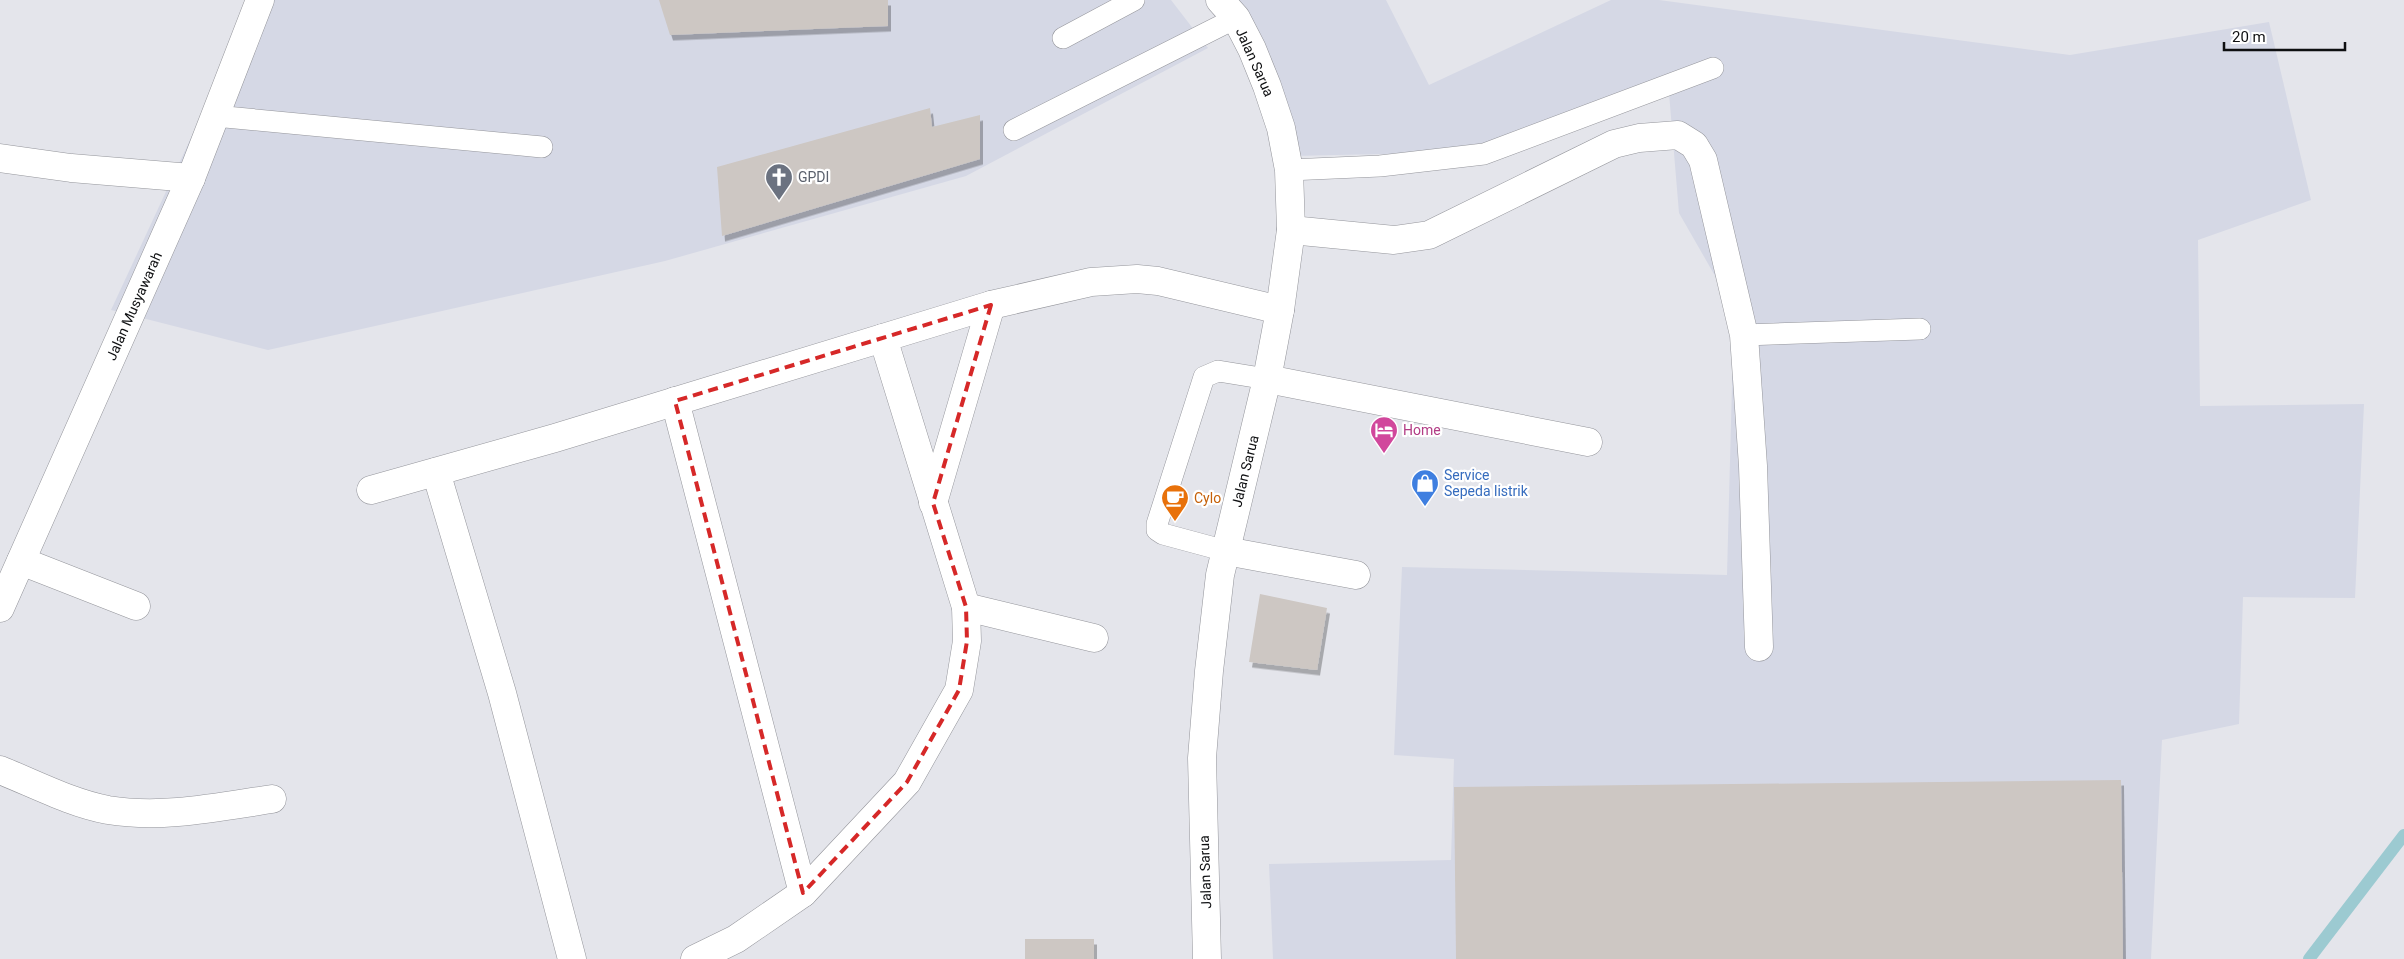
<svg xmlns="http://www.w3.org/2000/svg" width="2404" height="959" viewBox="0 0 2404 959" font-family="Roboto,sans-serif">
<style>
.built{fill:#d5d8e5}
.lines{fill:none;stroke-linecap:round;stroke-linejoin:round}
.stream{stroke:#9ccad1;stroke-width:12}
.building{fill:#cdc7c3;filter:url(#shadow)}
.lane-casing{stroke:#94959b;stroke-width:22}
.street-casing{stroke:#94959b;stroke-width:29}
.secondary-casing{stroke:#94959b;stroke-width:29}
.lane{stroke:#fff;stroke-width:21}
.street{stroke:#fff;stroke-width:28}
.secondary{stroke:#fff;stroke-width:28}
.marked{fill:none;stroke:#d62828;stroke-width:4;stroke-dasharray:10 6;stroke-linejoin:round}
.labels{text-anchor:middle;stroke-width:4.5;stroke-linejoin:round;paint-order:stroke}
.street-label{font-size:14px;fill:#0e0f11;stroke:#fff}
.worship-label{font-size:14px;fill:#5b616d;stroke:#fff;text-anchor:start}
.hotel-label{font-size:14px;fill:#b23c85;stroke:#fff;text-anchor:start}
.shop-label{font-size:14px;fill:#366cbe;stroke:#fff;text-anchor:start}
.food-label{font-size:14px;fill:#c56008;stroke:#fff;text-anchor:start}
</style>
<defs>
<filter id="shadow"><feDropShadow dx="3" dy="5.5" stdDeviation="0" flood-color="#0004"/></filter>
</defs>
<rect width="100%" height="100%" fill="#e4e5eb"/>
<g class="built">
<polygon points="255,0 1171,0 1208,48 966,176 665,261 268,350 111,310"/>
<polygon points="1227,0 1386,0 1429,85 1611,0 1659,0 2070,55 2269,22 2311,200 2198,240 2200,406 2364,404 2355,598 2243,597 2239,724 2162,740 2151,959 1273,959 1269,864 1451,860 1454,759 1394,755 1402,567 1727,575 1734,309 1679,213 1668,81 1473,152 1292,156 1274,67"/>
</g>
<g class="lines">
<polyline class="stream" points="2309,959 2404,835"/>
</g>
<g class="building">
<polygon points="659,0 888,0 888,26 670,35"/>
<polygon points="930,108 932,127 980,115 980,159 722,236 717,167"/>
<polygon points="1260,594 1327,608 1317,670 1249,662"/>
<polygon points="2121,780 2123,959 1456,959 1454,787"/>
<rect x="1025" y="939" width="69" height="20"/>
</g>
<g class="lines">
<g class="lane-casing">
<g id="lane">
<polyline points="1063,38 1134,0"/>
<polyline points="215,116 542,147"/>
<polyline points="1014,130 1236,18"/>
<polyline points="1289,170 1380,166 1484,154 1713,68"/>
<polyline points="1744,335 1920,329"/>
<polyline points="1226,551 1163,534 1157,530 1157,524 1204,377 1218,371 1267,379"/>
</g>
</g>
<g class="street-casing">
<g id="street">
<polyline points="0,158 71,168 191,178"/>
<polyline points="1291,230 1394,240 1429,235 1614,144 1639,138 1678,135 1694,145 1703,160 1744,335 1753,466 1759,647"/>
<polyline points="1267,379 1588,442"/>
<polyline points="675,401 803,893"/>
<polyline points="436,472 502,693 572,959"/>
<polyline points="371,490 555,438 991,305 1091,282 1137,279 1158,281 1280,310"/>
<polyline points="933,503 991,305"/>
<polyline points="1226,551 1356,575"/>
<polyline points="21,561 136,606"/>
<polyline points="966,607 1094,638"/>
<polyline points="0,608 191,178 260,0"/>
<path d="M0,770C35,784 71,803 108,810C163,819 218,807 272,799"/>
<polyline points="695,959 736,939 803,893 907,782 959,690 967,641 966,607 883,338"/>
</g>
</g>
<g class="secondary-casing">
<polyline id="secondary" points="1207,959 1202,758 1209,671 1220,575 1267,379 1280,310 1291,230 1289,170 1281,128 1267,86 1252,49 1236,18 1220,0"/>
</g>
<use href="#lane" class="lane"/>
<use href="#street" class="street"/>
<use href="#secondary" class="secondary"/>
</g>
<path class="marked" d="M991,305L933,503L966,607L967,641L959,690L907,782L803,893L675,401Z"/>
<defs>
<g id="church-pin" transform="scale(1.4375)"><path d="M0 17L-7.5 6A9.5 9.5 0 1 1 7.5 6Z" fill="#6b7280" stroke="#fff"/><path d="M-1.2-6h2.4v3.5h3.3v2.4h-3.3V6h-2.4V-.1h-3.3v-2.4h3.3Z" fill="#fff"/></g>
<g id="hotel-pin" transform="scale(1.4375)"><path d="M0 17L-7.5 6A9.5 9.5 0 1 1 7.5 6Z" fill="#d1479c" stroke="#fff"/><path d="M-6-4.5h1.5V1H6V5H4.5V3h-9V5H-6ZM-4 0a1.8 1.8 0 1 1 3.6 0ZM.5 0V-2.5h3Q6-2.5 6 0Z" fill="#fff"/></g>
<g id="shop-pin" transform="scale(1.4375)"><path d="M0 17L-7.5 6A9.5 9.5 0 1 1 7.5 6Z" fill="#3f7fe0" stroke="#fff"/><path d="M-5-2.5h2.3a2.7 3.5 0 0 1 5.4 0H5L5.5 6h-11ZM-1.5-2.5h3a1.5 2.3 0 0 0-3 0Z" fill="#fff"/></g>
<g id="cafe-pin" transform="scale(1.4375)"><path d="M0 17L-7.5 6A9.5 9.5 0 1 1 7.5 6Z" fill="#e8710a" stroke="#fff"/><path d="M-5.5-4.5H6V0H3Q3 3.5 0 3.5H-2.5Q-5.5 3.5-5.5 0ZM3-3.2v2h1.7v-2ZM-6 4.5H4V6H-6Z" fill="#fff"/></g>
</defs>
<g fill-rule="evenodd">
<use href="#church-pin" x="779" y="177"/>
<use href="#hotel-pin" x="1384" y="430"/>
<use href="#shop-pin" x="1425" y="483"/>
<use href="#cafe-pin" x="1175" y="498"/>
</g>
<g class="labels">
<g class="street-label">
<text transform="translate(1255 62) rotate(66)" y="5">Jalan Sarua</text>
<text transform="translate(134 306) rotate(-66)" y="5">Jalan Musyawarah</text>
<text transform="translate(1245 471) rotate(-76)" y="5">Jalan Sarua</text>
<text transform="translate(1205 872) rotate(-92)" y="5">Jalan Sarua</text>
</g>
<g class="worship-label">
<text x="798" y="182">GPDI</text>
</g>
<g class="hotel-label">
<text x="1403" y="435">Home</text>
</g>
<g class="shop-label">
<text x="1444" y="480">Service<tspan x="1444" dy="16">Sepeda listrik</tspan></text>
</g>
<g class="food-label">
<text x="1194" y="503">Cylo</text>
</g>
</g>
<path d="M2224 42v8h121v-8" fill="none" stroke="#0e0f11" stroke-width="2.5"/>
<text x="2232" y="42" font-size="15" fill="#0e0f11" stroke="#ffffff" stroke-width="4" paint-order="stroke">20 m</text>
</svg>
